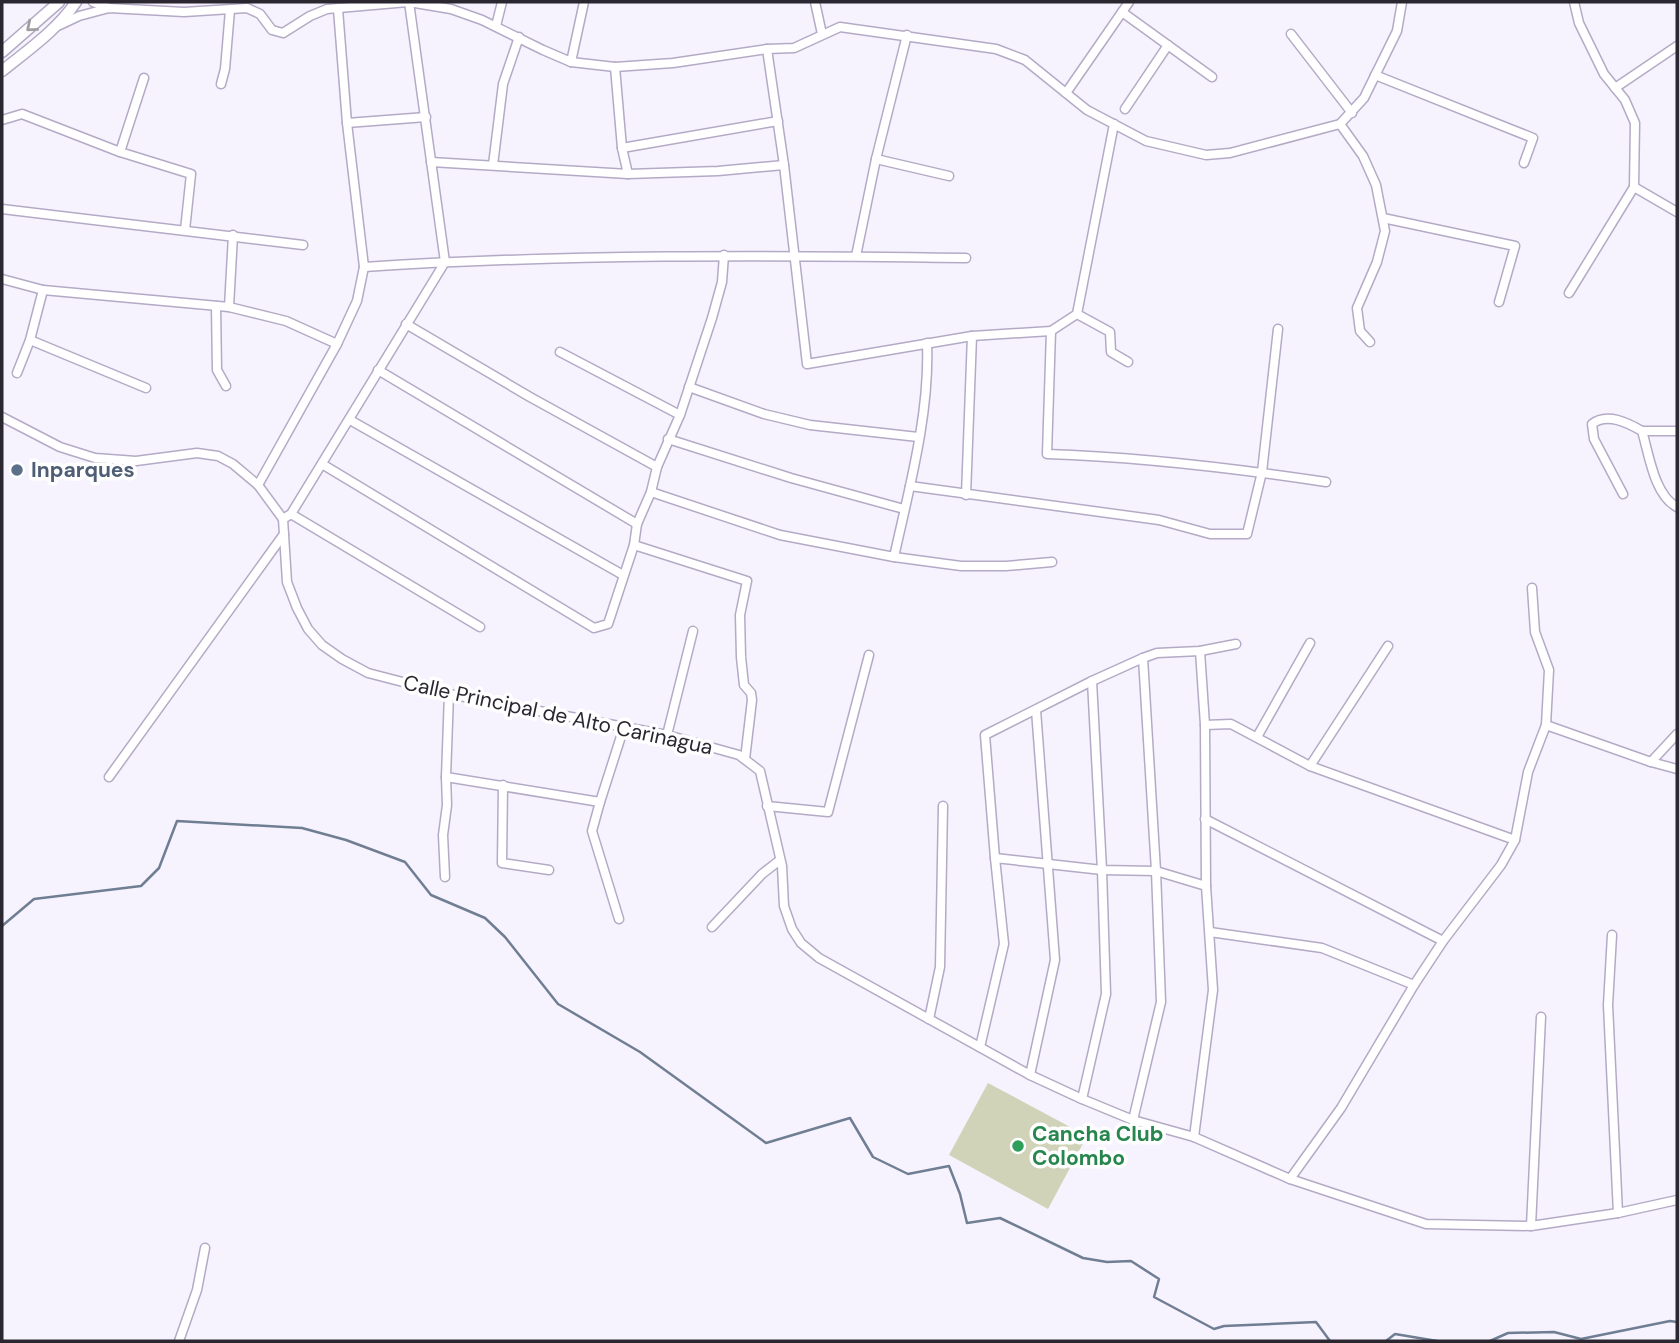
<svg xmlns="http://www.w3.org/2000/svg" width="1679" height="1343" viewBox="0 0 1679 1343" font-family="'DM Sans',sans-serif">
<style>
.green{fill:#d0d3b8}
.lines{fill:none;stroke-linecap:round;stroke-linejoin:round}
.stream{stroke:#707e93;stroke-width:2.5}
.minor-casing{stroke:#b4aac6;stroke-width:11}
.major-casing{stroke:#b4aac6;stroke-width:13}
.minor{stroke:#fff;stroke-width:8}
.major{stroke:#fff;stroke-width:10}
.oneway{stroke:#a09ea2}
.service-dot{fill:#5c6f8a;stroke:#fff;stroke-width:2.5}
.leisure-dot{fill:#2e9e5b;stroke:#fff;stroke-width:2.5}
.labels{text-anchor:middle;stroke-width:7;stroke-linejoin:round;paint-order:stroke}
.service-label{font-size:21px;font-weight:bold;fill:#4e5e75;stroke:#fff;text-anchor:start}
.street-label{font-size:21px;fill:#2b2731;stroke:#fff}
.leisure-label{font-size:21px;font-weight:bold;fill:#27864d;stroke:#fff;text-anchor:start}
</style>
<rect width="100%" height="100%" fill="#f6f3fe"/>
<polygon class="green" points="988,1083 1087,1136 1048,1209 949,1155"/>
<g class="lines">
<g class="stream">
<polyline points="2,926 34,899 141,886 159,868 177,821 302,828 346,840 405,862 431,895 485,918 505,937 558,1004 640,1052 766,1143 850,1118 873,1157 908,1174 949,1166 960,1194 967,1223 1000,1218 1083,1258 1107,1262 1131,1261 1159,1279 1154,1297 1214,1329 1224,1326 1316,1322 1330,1341"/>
<polyline points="1386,1341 1395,1334 1437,1341"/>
<polyline points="1490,1341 1508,1333 1554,1332 1581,1339 1670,1321 1677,1322"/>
</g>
<g class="minor-casing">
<g id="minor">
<polyline points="93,2 109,8"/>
<polyline points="409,2 451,9 482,20 543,50 571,62 615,67 673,63 767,49 794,48 840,27 996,49 1025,60 1087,110 1146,141 1206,155 1230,153 1340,124 1364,98 1397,31 1402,2"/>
<polyline points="815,2 822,34"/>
<polyline points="1574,2 1579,23 1604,74 1625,100 1635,123 1634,187 1677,212"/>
<polyline points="1122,12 1212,77"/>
<polyline points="60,25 79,16 109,8 184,12 247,8 260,14 272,30 283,33 310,16 327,9 408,2"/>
<polyline points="496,26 502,2"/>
<polyline points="1291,34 1352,113"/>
<polyline points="767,49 784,165 807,364 972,336 1051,331 1077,314 1114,124"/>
<polyline points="571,62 584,2"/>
<polyline points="615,67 622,148 628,174"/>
<polyline points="1375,75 1533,138 1524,163"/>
<polyline points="221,84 225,69 230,10"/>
<polyline points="1615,88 1677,46"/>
<polyline points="1066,93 1129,2"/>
<polyline points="1125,109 1168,45"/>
<polyline points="2,120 22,114 120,152 191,174 185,230"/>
<polyline points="347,123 426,117"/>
<polyline points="1340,124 1363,156 1376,185 1385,231 1377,262 1357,308 1360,331 1370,342"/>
<polyline points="622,148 778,121"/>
<polyline points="120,152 144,78"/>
<polyline points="876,159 949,176"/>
<polyline points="431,162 628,174 718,171 784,165"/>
<polyline points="493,165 503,84 519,37"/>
<polyline points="2,209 303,245"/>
<polyline points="1383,218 1515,246 1499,302"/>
<polyline points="856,256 876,159 907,35"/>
<path d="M364,267C564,254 765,255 966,258"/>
<polyline points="2,279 43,290 229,307 286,321 337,344"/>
<polyline points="1569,293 1634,187"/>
<polyline points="216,306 217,370 226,386"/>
<polyline points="229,307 233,235"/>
<polyline points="1077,314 1110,332 1111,352 1128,362"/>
<polyline points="406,324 530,397 657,467"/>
<path d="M1051,331L1047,454C1140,457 1233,468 1326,482"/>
<polyline points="30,340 146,388"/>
<polyline points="560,352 680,415"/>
<polyline points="378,370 637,524"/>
<polyline points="17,373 30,340 43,290"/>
<polyline points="689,387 764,414 810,425 918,437"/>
<polyline points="2,417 60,447 95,458 136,461 197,453 218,456 233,464 258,485 283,519 287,582 297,608 308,629 322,645 342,659 368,673 449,694 667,735 739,755 760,771 782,866 784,906 792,929 801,943 819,958 1030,1075 1082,1099 1133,1120 1194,1137 1290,1179 1426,1224 1531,1226 1618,1213 1677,1200"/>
<polyline points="350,420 623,575"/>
<path d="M1677,431H1642C1649,454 1654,495 1677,507"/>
<polyline points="668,439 791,478 904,509"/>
<polyline points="322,464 594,628 608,624 634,545 637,524 651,492 657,467 680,415 712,318 722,282 724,255"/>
<polyline points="258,485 337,344 357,301 364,267 347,123 338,9"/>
<polyline points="910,486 1159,520 1210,534 1247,534 1262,472 1278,329"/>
<polyline points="651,492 780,535 894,557 961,566 1006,566 1052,562"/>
<path d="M1623,494L1594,439L1592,424C1607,412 1628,423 1642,431"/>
<polyline points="966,495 972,336"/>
<polyline points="291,514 480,627"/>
<polyline points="283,519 291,514 445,262 409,2"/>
<polyline points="634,545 747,581 740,615 741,657 744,685 751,693 752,700 745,759"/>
<path d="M894,557C909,489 930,413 927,343"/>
<polyline points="1532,588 1535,632 1549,670 1546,725"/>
<polyline points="449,694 446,777 600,802 624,727"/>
<polyline points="1205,725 1231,724 1310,766 1515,840"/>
<polyline points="667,735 693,631"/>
<polyline points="1257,737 1310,643"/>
<polyline points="1651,762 1677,769"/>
<polyline points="1310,766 1388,646"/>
<polyline points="109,777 284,534"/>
<polyline points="503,785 502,863 549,870"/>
<polyline points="600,802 592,831 619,919"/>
<polyline points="767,806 828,812 869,655"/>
<polyline points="1205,819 1443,941"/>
<polyline points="995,858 985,735 1092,681 1143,658 1157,653 1200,651 1236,644"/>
<polyline points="445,877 443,835 447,805 446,777"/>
<polyline points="712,927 762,874 780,860"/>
<polyline points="1210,932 1322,948 1414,985"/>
<polyline points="1612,935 1608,1005 1618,1213"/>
<polyline points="929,1019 940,967 943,806"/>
<polyline points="980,1047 1004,944 995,858 1102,870 1156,871 1206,886"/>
<polyline points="1030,1075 1055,960 1036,710"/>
<polyline points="1082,1099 1106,994 1102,870 1092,681"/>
<polyline points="1133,1120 1161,1002 1156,871 1143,658"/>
<polyline points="1194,1137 1213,990 1206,886 1205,725 1200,651"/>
<polyline points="1290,1179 1341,1108 1414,985 1443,941 1501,865 1515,840 1528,772 1546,725 1651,762 1677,734"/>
<polyline points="1531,1226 1541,1017"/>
<polyline points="179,1341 197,1290 205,1248"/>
</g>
</g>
<g class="major-casing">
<g id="major">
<polyline points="2,52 59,2"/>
<path d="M2,71C28,50 57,30 76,2"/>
</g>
</g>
<use href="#minor" class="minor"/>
<use href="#major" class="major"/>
</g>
<defs><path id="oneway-chevron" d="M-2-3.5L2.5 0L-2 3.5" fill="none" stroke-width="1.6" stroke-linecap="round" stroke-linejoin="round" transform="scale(1.75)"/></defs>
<use class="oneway" href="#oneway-chevron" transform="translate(31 27) rotate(140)"/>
<circle class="service-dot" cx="17" cy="470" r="7"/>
<circle class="leisure-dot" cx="1018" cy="1146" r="7"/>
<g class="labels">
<g class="service-label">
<text x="31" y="477">Inparques</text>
</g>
<g class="street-label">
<text transform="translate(558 715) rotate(12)" y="7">Calle Principal de Alto Carinagua</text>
</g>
<g class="leisure-label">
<text x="1032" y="1141">Cancha Club<tspan x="1032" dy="24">Colombo</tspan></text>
</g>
</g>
<rect width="1679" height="1343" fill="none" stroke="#2b2731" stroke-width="7"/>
</svg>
